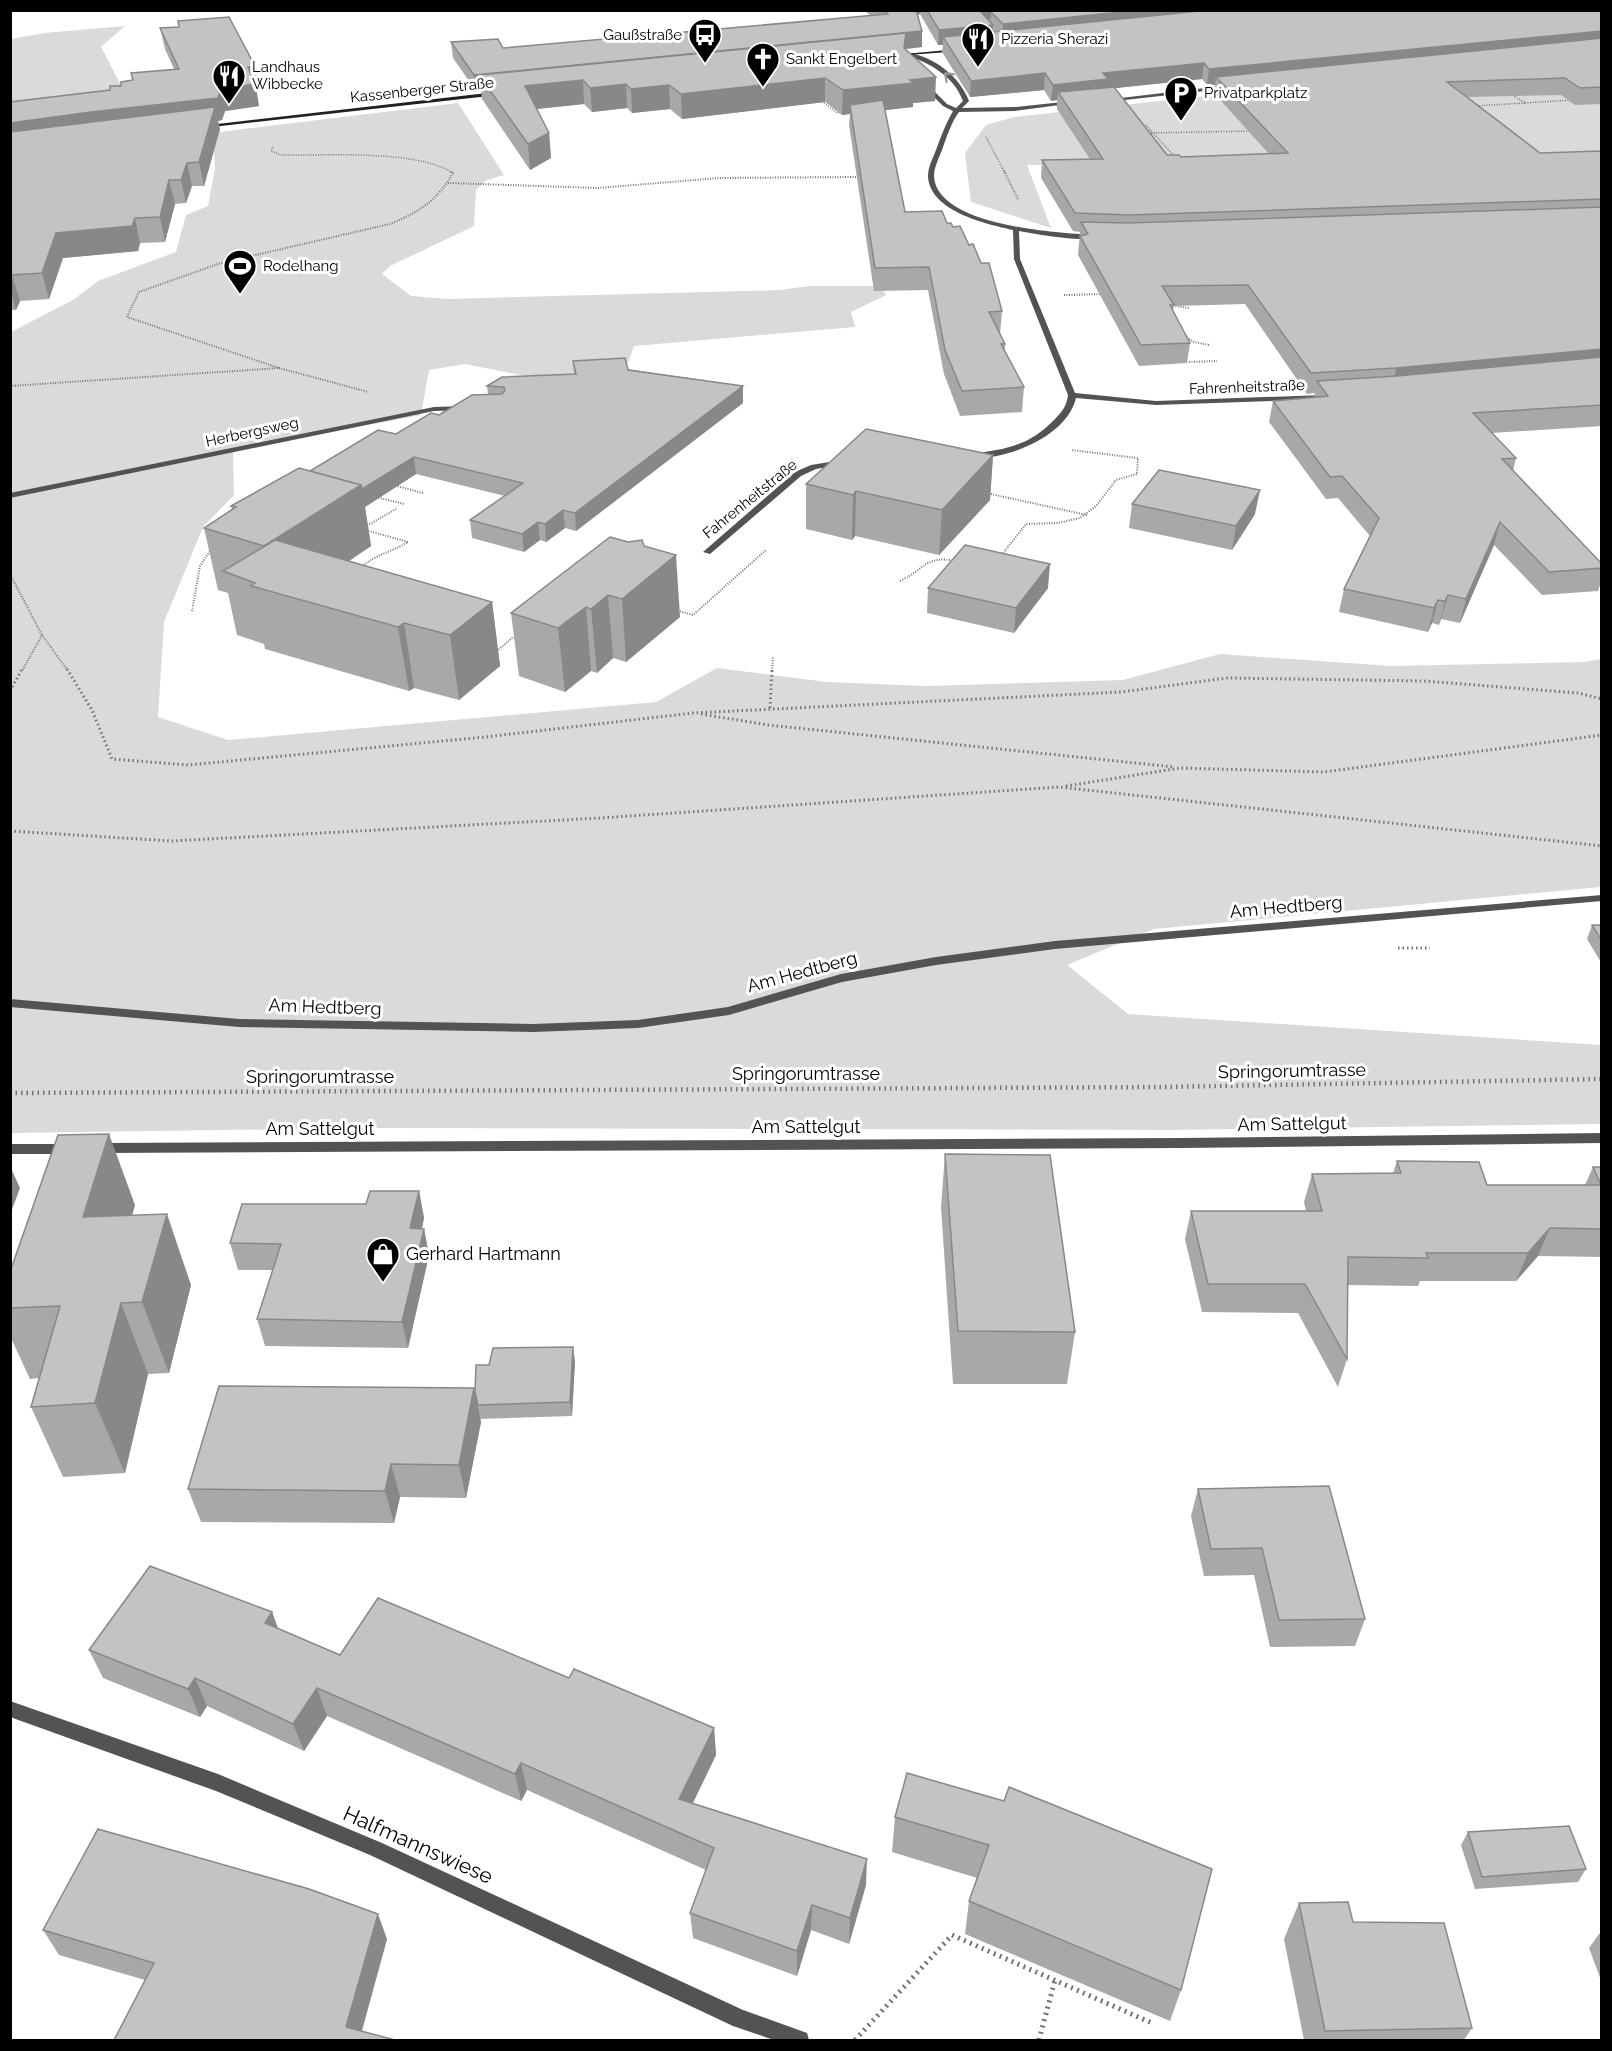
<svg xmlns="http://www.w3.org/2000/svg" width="1612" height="2051" viewBox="0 0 1612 2051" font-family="Raleway,sans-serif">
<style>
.green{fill:#dadada}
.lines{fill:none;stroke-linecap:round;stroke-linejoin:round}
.path-far4{stroke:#757575;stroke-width:1.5;stroke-dasharray:1 1.5;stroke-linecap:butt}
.path-far3{stroke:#757575;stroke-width:2;stroke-dasharray:1 1.5;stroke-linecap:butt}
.path-far2{stroke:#757575;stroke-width:3;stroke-dasharray:1.5 3;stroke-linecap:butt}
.path-far1{stroke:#757575;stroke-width:4.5;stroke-dasharray:1.5 4;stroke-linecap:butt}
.path{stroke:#757575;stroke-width:5;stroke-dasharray:2 4.5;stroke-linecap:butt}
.street{fill:#535353;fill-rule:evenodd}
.secondary{fill:#202020;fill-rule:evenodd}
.wall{fill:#a8a8a8;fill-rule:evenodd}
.shaded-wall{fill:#888}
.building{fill:#c3c3c3;stroke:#888;stroke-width:1.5}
.oneway{stroke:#989898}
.labels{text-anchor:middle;stroke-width:6;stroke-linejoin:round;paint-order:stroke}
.far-poi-label{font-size:15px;fill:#000;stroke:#fff;text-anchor:start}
.far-street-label{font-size:15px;fill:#000;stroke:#fff}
.street-label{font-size:18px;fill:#000;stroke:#fff}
.poi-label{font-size:18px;fill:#000;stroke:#fff;text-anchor:start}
.near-street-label{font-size:21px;fill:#000;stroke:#fff}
</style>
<rect width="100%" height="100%" fill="#fff"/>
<g class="green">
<polygon points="125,26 101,47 123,89 32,99 11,114 11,39 44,33"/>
<polygon points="1601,53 1601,152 1444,159 1027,165 1051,228 971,202 965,153 986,125 1014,117"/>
<polygon points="458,103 504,175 487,180 476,190 474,226 390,266 382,274 411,296 447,299 780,290 809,286 880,286 886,295 851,312 855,327 634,346 625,371 530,377 465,364 429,370 421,415 233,451 234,495 203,527 164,622 158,717 228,740 656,702 717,668 827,682 926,686 1123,680 1220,654 1390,666 1584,662 1601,659 1601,887 1154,929 1067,965 1128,1014 1601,1045 1601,1124 1169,1130 372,1128 11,1133 11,332 73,300 98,281 176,252 186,215 208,206 215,168 214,151 201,147 203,134"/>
</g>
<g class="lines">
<g class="path-far4">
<polyline points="820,100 837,113 841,112"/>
<polyline points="1525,103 1572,100"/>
<polyline points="1474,106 1525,103 1511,94"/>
<polyline points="1146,125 1175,157"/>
<polyline points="1146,133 1253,131"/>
<polyline points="986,137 1005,173"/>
<path d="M273,147L271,151L281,155C327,156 415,149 453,173"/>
</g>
<g class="path-far3">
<polyline points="1004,171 1018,199"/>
<polyline points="448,183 598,188 719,178 860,177"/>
<polyline points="1064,295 1105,294"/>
<polyline points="1172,303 1174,306 1190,308"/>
<polyline points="1185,336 1194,342 1209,345"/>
<polyline points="1189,362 1217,361"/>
<polyline points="279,368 368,392"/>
<path d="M10,386L279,368L127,317L139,292L221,263L390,224C419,212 437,201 453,173L450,171"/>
<polyline points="393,485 423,493"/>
<polyline points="986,493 1087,515"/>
<polyline points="376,497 404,504"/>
<polyline points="365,527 396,509"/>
<polyline points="1000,557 1026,524 1058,523 1080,518 1096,506 1116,480 1137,474 1138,458 1071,450"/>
<path d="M360,568C376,554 390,553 408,542L365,530"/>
<polyline points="10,574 42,635 22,671"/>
<path d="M900,581C926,569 924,555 957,561"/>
<polyline points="675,610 693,615 766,550"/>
<polyline points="192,611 200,566 212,548"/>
<polyline points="42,635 68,671"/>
<polyline points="495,653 513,637 517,638"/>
<polyline points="772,671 773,657"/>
</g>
<g class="path-far2">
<polyline points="67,669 92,710 112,759 188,765 485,737 693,713 1121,692 1227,678 1424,681 1578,693 1602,699"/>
<polyline points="10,691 22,669"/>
<polyline points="770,708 772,669"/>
<polyline points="701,714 768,725 1174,767"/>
<polyline points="1066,786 1180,768 1324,772 1602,735"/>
<polyline points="10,831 172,841 600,818 1059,787 1602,846"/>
<polyline points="1398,948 1430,948"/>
</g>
<polyline class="path-far1" points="10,1093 1161,1087 1602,1079"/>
<g class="path">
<polyline points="855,2040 952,1935 1154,2024"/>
<polyline points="1039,2040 1055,1980"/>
</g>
<g class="street">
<path d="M908,53C934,56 960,77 969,101L962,108L1015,107L1072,101L1075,103L1015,111L959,112C951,123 947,136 942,150C939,158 934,167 934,176C936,226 1058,233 1094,235L1097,237C1084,243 1035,234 1019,231L1020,259L1075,393L1156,401L1324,395L1328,397L1327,399L1156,405L1076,398C1067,437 1005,461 968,458L967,456L971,454C1007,449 1029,446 1055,419C1062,412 1067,405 1068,395L1014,259L1013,230C986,224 929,211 928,176C928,167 933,158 936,150C941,136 946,123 953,111L943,106L922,85L927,84L947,104L956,108L963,101C954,77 934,66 912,57L911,66L906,67Z"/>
<polygon points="1230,85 1232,88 1107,102 1104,100"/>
<polygon points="466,406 469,406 469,410 434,411 10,498 10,493 434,407"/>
<polygon points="842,460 846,462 845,464 816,469 801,476 710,554 703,552 795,472 811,465"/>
<polygon points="1602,895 1602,901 1055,949 936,965 842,982 729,1015 638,1028 533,1032 239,1027 10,1007 10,999 239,1019 533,1024 638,1020 728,1007 841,974 936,957 1055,941"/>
<polygon points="1602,1133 1602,1143 1181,1148 100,1153 95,1151 94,1148 95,1145 100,1143 1181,1138"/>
<polygon points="10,1144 67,1144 72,1146 73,1149 72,1152 67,1154 10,1154"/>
<polygon points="10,1701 218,1774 382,1843 743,2010 807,2033 809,2040 774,2040 733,2026 370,1855 216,1791 10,1717"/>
</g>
<g class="secondary">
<polygon points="959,49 961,51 895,56 893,55"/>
<polygon points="496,92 498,95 203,128 200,126"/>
</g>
</g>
<g class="wall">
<path d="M864,10H1602V104L1575,105L1561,95L1468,97L1540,153L1602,151V426L1492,433L1516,458L1513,471L1602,564V579L1598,591L1542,595L1494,545L1460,623L1441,619L1439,625L1432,623L1428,632L1339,612L1344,589L1370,536L1338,498L1326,499L1269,422L1273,401L1314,397L1315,393L1307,394L1245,304L1174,306L1173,311L1190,343L1187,363L1139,366L1078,255L1080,232L1073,231L1041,178L1042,160L1090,159L1057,109V100L1051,101L1044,90L970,97L942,52L943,45H938L920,14L918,15L922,31V47L905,49L935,101L913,103V107L885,110L905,212L947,223L1002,311L1000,334L1005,344V351L1024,387L1022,412L960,416L944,374L928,290L874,291L849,125L850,114L842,115L825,102L682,119L670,109L632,113L627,108L592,112L584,104L537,109L549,133L551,158L530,170L482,99L481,91H476L453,58L451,42L503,48L871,16ZM1202,79L1207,85H1215L1214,93L1269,154L1181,157L1167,155L1115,88Z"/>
<polygon points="160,28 255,66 259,88 256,88 259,106 225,111 222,120 218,121 220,129 204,186 192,186 186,203 175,204 165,242 140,243 138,251 63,258 49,299 20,301 16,310 10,310 10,102 110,90 133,80 174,69 165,49"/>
<polygon points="573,361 743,386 743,403 576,531 565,528 546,542 540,540 524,552 472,538 470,520 505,496 416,474 365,507 371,546 349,561 492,602 500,666 459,700 414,688 409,691 265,649 264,644 237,635 228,593 218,590 204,528 232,510 231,506 488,394 487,386 574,374"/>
<polygon points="993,455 990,500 939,555 855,536 852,540 806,529 806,484"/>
<polygon points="1132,504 1255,514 1232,550 1129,528"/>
<polygon points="610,537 680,617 626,662 613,658 597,673 591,671 565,692 519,676 511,613"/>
<polygon points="928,588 1048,588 1014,633 927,613"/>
<polygon points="1592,925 1602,925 1602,964 1587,939"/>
<polygon points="945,1154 1075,1332 1067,1384 953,1384 941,1207"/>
<polygon points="1397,1161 1487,1185 1585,1185 1593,1167 1602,1167 1602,1257 1538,1256 1516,1281 1420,1281 1418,1286 1347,1285 1347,1359 1338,1387 1298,1313 1202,1312 1185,1239 1191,1211 1306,1211 1304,1202 1312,1174 1393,1173"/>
<polygon points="419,1191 424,1218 422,1229 424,1229 429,1255 408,1348 265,1346 257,1319 273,1270 238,1270 230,1243 366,1204"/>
<polygon points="135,1205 132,1215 191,1285 169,1373 148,1374 125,1473 63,1477 31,1407 39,1378 30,1379 10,1336 10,1272"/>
<polygon points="575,1361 572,1416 480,1419 481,1422 466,1498 400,1497 394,1523 201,1522 188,1489 474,1388 475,1392 489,1365"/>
<polygon points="1198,1489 1365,1619 1355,1646 1270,1647 1254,1575 1204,1576 1191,1516"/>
<polygon points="272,1612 278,1628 340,1655 569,1678 714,1728 716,1755 693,1803 866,1885 849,1944 811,1930 797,1976 693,1938 690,1913 706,1870 527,1790 521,1801 327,1716 304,1751 207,1706 200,1717 103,1678 89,1650"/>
<polygon points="1004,1801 1181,1990 1170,2021 965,1934 969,1901 977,1878 892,1852 895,1817"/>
<polygon points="1468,1832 1586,1869 1578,1882 1475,1889 1461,1845"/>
<polygon points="1299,1903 1353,1922 1472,2028 1464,2040 1304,2040 1284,1939"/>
<polygon points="43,1930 387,1939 362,2031 145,1980 59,1955"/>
<polygon points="1602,1930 1602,1983 1589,1948"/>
</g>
<g class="shaded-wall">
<polygon points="914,10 920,10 920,14 913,17"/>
<polygon points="982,10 1001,10 991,12 991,18 981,26 993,25 992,40 943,37 943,45 938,45 939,30"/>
<polygon points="1140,10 1292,10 1002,39 1003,24"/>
<polygon points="922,31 922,47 905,49 905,56 583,81 584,104 527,110 479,75 481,91 476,91 474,75"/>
<polygon points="1602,31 1602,47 1216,77 1215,85 1207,85 1209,69"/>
<polygon points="1204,63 1202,79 1107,89 1058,92 1057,100 1051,101 1053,85 1103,73"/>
<polygon points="255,66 259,88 256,88 259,106 225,111 222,120 218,121 220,129 204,186 199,162 10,147 10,123 221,89 248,67"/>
<polygon points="1045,73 1044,90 970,97 971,81"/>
<polygon points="936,77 935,101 913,103 913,107 851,114 850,105 850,114 842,115 843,90 910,80"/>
<polygon points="825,78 825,102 682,119 681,94"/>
<polygon points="626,84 627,108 592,112 590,88"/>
<polygon points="669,85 670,109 632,113 631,89"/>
<polygon points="549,133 551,158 530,170 528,144"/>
<polygon points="187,163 192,186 186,203 181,180"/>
<polygon points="169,180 175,204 165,242 160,217"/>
<polygon points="135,218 140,243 138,251 63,258 49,299 42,273 56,233"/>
<polygon points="12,275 20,301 16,310 10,289 10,280"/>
<polygon points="1602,349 1602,370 1392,389 1396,368"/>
<polygon points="743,386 743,403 576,531 575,513"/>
<polygon points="993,455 990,500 939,555 942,510"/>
<polygon points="414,457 416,474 365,507 371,546 294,598 264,546 361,485"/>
<polygon points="1260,490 1255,514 1232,550 1236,526"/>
<polygon points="856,491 855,536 852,540 853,495"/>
<polygon points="563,510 565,528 546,542 545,524"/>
<polygon points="538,522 540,540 524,552 522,534"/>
<polygon points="1500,522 1494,545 1460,623 1466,599"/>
<polygon points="676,555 680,617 626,662 622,599"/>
<polygon points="1050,564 1048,588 1014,633 1016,608"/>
<polygon points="608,595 613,658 597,673 591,609"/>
<polygon points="1448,595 1441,619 1439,625 1445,601"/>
<polygon points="1438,600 1432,623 1428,632 1434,608"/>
<polygon points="492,602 500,666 459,700 450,635"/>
<polygon points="586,607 591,671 565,692 558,628"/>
<polygon points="404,623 414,688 409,691 398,627"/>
<polygon points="109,1134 135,1205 111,1288 83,1217"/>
<polygon points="10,1166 20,1188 10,1215"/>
<polygon points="419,1191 424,1218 416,1255 410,1228"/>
<polygon points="167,1214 191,1285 169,1373 142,1302"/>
<polygon points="1550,1228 1538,1256 1516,1281 1528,1253"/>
<polygon points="424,1229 429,1255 408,1348 402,1322"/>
<polygon points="121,1303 148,1374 125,1473 95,1403"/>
<polygon points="573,1347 575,1361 572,1416 570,1402"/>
<polygon points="474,1388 481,1422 466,1498 459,1465"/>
<polygon points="391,1464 400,1497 394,1523 385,1491"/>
<polygon points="272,1612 282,1640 265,1623"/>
<polygon points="195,1678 207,1706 200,1717 188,1689"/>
<polygon points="317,1688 327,1716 304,1751 293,1724"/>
<polygon points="714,1728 716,1755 682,1825 679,1799"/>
<polygon points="521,1763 527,1790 521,1801 515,1774"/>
<polygon points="867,1859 866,1885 849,1944 850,1918"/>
<polygon points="812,1905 811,1930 797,1976 797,1951"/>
<polygon points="378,1914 387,1939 359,2040 346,2027"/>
</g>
<g class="building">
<polygon points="883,10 916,10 922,31 474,75 451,42 498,39 503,48 888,14"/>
<polygon points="927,10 982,10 981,12 993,25 939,30"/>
<polygon points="993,10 1140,10 1003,24 991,12"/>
<polygon points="1210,10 1602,10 1602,31 1209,69 1204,63 1103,73 1108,79 1053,85 1045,73 971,81 943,37"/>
<polygon points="229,17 255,66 248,67 255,84 221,89 218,98 91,112 10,123 10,102 110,90 110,86 121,86 121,82 133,80 131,73 179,69 160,28 179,27 178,21"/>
<polygon points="906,33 904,48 936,77 910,80 914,83 843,90 825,78 681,94 669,85 631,89 626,84 590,88 583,80 525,86 549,133 528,144 479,75"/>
<polygon points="1602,38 1602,87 1580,88 1565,78 1447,82 1540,153 1602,151 1602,199 1129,215 1075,213 1042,160 1103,159 1058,92 1114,87 1167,155 1179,155 1181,157 1288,153 1216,77"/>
<polygon points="883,100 905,212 942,211 947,223 951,223 953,227 960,226 969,245 973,244 981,263 989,263 1002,311 989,312 1005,344 1001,344 1024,387 962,391 945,350 929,267 875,268 850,105"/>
<polygon points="215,107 199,162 187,163 181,180 169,180 160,217 135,218 132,226 56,233 42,273 12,275 10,280 10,132"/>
<polygon points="1602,207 1602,349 1396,368 1311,373 1248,285 1162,286 1174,305 1170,305 1190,343 1141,345 1080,236 1088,234 1081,222 1129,223"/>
<polygon points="1602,357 1602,405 1473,413 1516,458 1502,459 1602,564 1602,568 1549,572 1500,522 1466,599 1448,595 1445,601 1438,600 1434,608 1344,589 1379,518 1342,476 1330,477 1273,401 1328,396 1317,381 1397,376"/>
<polygon points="625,358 628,370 743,386 575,513 563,510 545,524 538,522 522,534 470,520 523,483 414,457 362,489 361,485 310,471 378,430 396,434 431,413 439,415 472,395 502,394 505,390 504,387 487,386 502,377 576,374 573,361"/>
<polygon points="866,429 993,455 942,510 856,491 853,495 806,484"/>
<polygon points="299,468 361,485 264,546 204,528 236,507 231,506"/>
<polygon points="1159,470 1260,490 1236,526 1132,504"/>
<polygon points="610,537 628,542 642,540 644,546 676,555 622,599 608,595 591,609 586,607 558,628 511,613"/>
<polygon points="275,540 492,602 450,635 404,623 398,627 251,586 255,583 223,571"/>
<polygon points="965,545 1050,564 1016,608 928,588"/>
<polygon points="1592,925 1602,925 1602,941"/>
<polygon points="109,1134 83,1217 167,1214 142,1302 121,1303 95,1403 31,1407 60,1306 10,1308 10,1272 58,1135"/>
<polygon points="945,1154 1050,1155 1075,1332 958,1331"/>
<polygon points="1397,1161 1479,1162 1487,1185 1601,1185 1593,1167 1602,1167 1602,1229 1550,1228 1528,1253 1426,1253 1428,1258 1348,1257 1347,1359 1305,1284 1208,1284 1191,1211 1322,1211 1312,1174 1401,1173"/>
<polygon points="370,1191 419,1191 410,1228 424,1229 402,1322 257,1319 281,1244 230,1243 242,1204 366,1204"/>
<polygon points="573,1347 570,1402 478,1405 475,1392 476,1365 489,1365 493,1348"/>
<polygon points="219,1386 474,1388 459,1465 391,1464 385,1491 188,1489"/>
<polygon points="1329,1486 1365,1619 1279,1620 1262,1548 1211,1549 1198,1489"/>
<polygon points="150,1566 272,1612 265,1623 340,1655 378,1598 569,1678 574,1669 714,1728 679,1799 867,1859 850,1918 812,1905 797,1951 690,1913 714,1848 521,1763 515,1774 317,1688 293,1724 195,1678 188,1689 89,1650"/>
<polygon points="907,1773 1004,1801 1009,1787 1212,1869 1181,1990 969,1901 989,1845 895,1817"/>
<polygon points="1569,1826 1586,1869 1482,1877 1468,1832"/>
<polygon points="98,1829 309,1889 378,1914 346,2027 395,2040 114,2040 154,1963 43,1930"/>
<polygon points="1348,1902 1353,1922 1444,1923 1472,2028 1325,2031 1299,1903"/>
</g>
<defs><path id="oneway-chevron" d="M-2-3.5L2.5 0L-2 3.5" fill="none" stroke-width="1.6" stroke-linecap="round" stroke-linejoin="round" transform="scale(1.5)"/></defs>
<use class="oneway" href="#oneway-chevron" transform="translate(948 76) rotate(-136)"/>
<defs>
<g id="bus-pin" transform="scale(1.725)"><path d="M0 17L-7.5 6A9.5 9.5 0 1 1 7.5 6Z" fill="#000" stroke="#fff"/><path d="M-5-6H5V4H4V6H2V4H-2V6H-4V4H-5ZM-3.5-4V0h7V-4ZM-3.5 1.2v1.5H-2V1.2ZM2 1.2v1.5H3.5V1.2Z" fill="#fff"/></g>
<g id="restaurant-pin" transform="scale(1.725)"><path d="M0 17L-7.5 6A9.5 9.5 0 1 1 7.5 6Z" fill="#000" stroke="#fff"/><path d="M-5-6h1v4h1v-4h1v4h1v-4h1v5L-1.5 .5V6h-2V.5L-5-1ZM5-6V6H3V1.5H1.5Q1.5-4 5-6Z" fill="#fff"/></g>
<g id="church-pin" transform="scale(1.725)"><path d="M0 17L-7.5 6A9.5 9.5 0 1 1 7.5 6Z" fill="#000" stroke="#fff"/><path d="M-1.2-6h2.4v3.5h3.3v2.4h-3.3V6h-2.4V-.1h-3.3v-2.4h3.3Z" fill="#fff"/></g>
<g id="parking-pin" transform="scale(1.725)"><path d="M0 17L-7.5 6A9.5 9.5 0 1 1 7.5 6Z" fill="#000" stroke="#fff"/><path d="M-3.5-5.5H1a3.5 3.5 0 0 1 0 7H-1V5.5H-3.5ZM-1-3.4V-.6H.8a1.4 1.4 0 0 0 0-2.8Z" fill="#fff"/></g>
<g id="stadium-pin" transform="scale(1.725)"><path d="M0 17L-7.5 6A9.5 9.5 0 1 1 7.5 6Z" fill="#000" stroke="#fff"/><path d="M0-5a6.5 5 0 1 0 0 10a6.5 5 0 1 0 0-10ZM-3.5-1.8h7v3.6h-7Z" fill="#fff"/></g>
<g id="shop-pin" transform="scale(1.725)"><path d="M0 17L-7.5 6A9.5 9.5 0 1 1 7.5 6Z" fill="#000" stroke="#fff"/><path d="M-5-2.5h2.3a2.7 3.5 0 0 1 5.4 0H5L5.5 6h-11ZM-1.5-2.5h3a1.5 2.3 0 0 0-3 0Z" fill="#fff"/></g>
</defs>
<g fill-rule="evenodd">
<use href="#bus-pin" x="705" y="35"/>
<use href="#restaurant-pin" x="978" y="39"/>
<use href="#church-pin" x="763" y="59"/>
<use href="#restaurant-pin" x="229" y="76"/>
<use href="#parking-pin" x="1181" y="93"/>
<use href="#stadium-pin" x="240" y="266"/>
<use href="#shop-pin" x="383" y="1254"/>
</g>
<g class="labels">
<g class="far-poi-label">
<text x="682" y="40" text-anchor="end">Gaußstraße</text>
<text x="1001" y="44">Pizzeria Sherazi</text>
<text x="786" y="64">Sankt Engelbert</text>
<text x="252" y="72">Landhaus<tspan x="252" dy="17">Wibbecke</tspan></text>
<text x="1204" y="98">Privatparkplatz</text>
<text x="263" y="271">Rodelhang</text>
</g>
<g class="far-street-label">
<text transform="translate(422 90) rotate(-6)" y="5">Kassenberger Straße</text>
<text transform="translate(1247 387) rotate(-2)" y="5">Fahrenheitstraße</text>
<text transform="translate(252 432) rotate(-12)" y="5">Herbergsweg</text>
<text transform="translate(750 499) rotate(-39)" y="5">Fahrenheitstraße</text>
</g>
<g class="street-label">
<text transform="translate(1286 907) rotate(-5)" y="6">Am Hedtberg</text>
<text transform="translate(802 972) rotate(-15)" y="6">Am Hedtberg</text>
<text transform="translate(325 1007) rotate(2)" y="6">Am Hedtberg</text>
<text transform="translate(1292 1071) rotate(-1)" y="6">Springorumtrasse</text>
<text x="806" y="1080">Springorumtrasse</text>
<text x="320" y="1083">Springorumtrasse</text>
<text transform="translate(1292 1124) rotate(-1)" y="6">Am Sattelgut</text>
<text x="806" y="1133">Am Sattelgut</text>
<text x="320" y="1135">Am Sattelgut</text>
</g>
<g class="poi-label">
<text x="406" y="1260">Gerhard Hartmann</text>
</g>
<g class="near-street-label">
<text transform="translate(418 1845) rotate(24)" y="7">Halfmannswiese</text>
</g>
</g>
<rect width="1612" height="2051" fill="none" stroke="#000000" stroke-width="24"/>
</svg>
